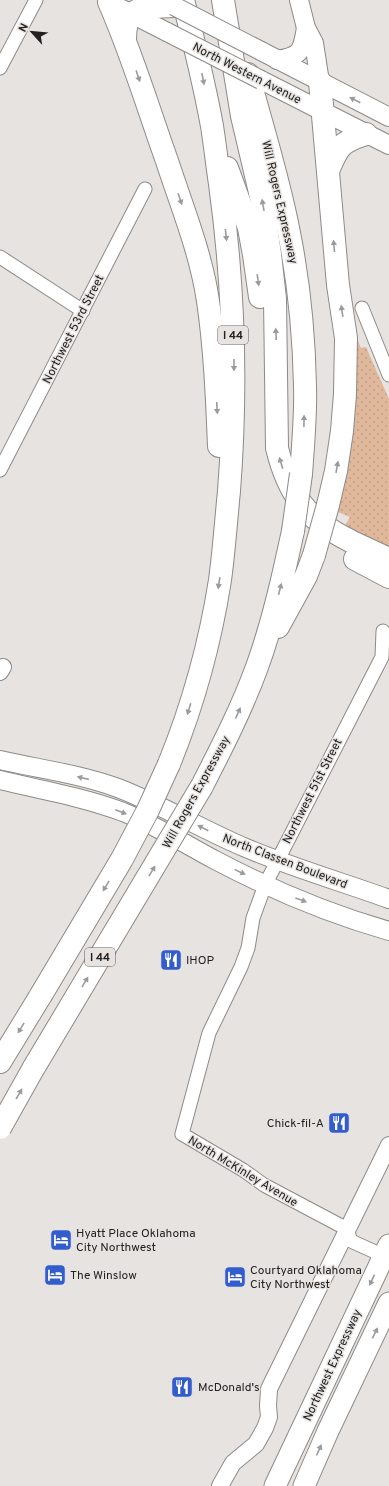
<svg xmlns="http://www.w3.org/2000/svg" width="389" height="1486" viewBox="0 0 389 1486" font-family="Overpass,sans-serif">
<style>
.grass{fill:url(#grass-dots)}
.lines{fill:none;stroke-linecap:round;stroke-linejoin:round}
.minor-casing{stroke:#8d8a87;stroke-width:15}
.tertiary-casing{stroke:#8d8a87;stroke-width:18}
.secondary-casing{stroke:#8d8a87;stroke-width:20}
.trunk-casing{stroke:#8d8a87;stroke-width:23}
.motorway-casing{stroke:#8d8a87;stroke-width:24}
.minor{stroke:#fff;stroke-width:13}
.tertiary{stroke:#fff;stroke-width:16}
.secondary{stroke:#fff;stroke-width:18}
.trunk{stroke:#fff;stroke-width:21}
.motorway{stroke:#fff;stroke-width:22}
.secondary-bridge-casing{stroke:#8d8a87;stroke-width:20;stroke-linecap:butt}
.motorway-bridge-casing{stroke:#8d8a87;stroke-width:24;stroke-linecap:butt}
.secondary-bridge{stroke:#fff;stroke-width:18}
.motorway-bridge{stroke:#fff;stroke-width:22}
.oneway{fill:#9c9b9b}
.labels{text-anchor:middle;stroke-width:3;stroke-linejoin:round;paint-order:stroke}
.shield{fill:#e6e3e1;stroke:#5d5b5a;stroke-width:1}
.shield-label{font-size:11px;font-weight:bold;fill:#222120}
.street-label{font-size:12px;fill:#222120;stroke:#e6e3e1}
.poi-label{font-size:12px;fill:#222120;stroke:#e6e3e1;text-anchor:start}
</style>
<defs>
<pattern id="grass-dots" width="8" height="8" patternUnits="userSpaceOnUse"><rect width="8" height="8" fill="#e0b89b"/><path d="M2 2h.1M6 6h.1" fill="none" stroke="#c09e85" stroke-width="1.8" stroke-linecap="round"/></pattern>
</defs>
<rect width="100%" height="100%" fill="#e6e3e1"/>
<polygon class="grass" points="349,321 361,348 366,347 389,399 389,553 343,529 350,517 333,510"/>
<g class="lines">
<g class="minor-casing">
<g id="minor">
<polyline points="0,68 36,0"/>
<polyline points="0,257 83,311"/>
<polyline points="362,308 389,375"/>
<polyline points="0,470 145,189"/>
<polyline points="383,631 382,657 265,885 253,918 248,948 241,967 209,1033 182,1134 243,1170 264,1185 347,1229 351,1241 384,1256"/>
</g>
</g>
<g class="tertiary-casing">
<g id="tertiary">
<polyline points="0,672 3,667"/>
<polyline points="220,1486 233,1463 256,1444 265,1428 269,1417 268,1406 269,1389 389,1145"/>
</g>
</g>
<g class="secondary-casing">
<g id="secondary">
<polyline points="299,0 306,28 314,43 320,82"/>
<polyline points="122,9 167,32"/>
<polyline points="261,51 389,117"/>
<path d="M277,60C301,56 302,52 306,28"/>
<polyline points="261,80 389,145"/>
<path d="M0,760C39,769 80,774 118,788C162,805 203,830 246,848C293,868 342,882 389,899"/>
<path d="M0,780C42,790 83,797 123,812C155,825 185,844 215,860C270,889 329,914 389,931"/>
</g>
</g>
<g class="trunk-casing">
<g id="trunk">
<polyline points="275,1486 389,1245"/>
<polyline points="304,1486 328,1431 389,1303"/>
</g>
</g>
<g class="motorway-casing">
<g id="motorway">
<path d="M223,0L242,116L262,201L270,254L275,299L277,448C294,519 328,531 389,559"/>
<path d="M109,2C132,54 148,108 167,161C182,207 201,253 208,301C215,349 217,397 219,446"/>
<path d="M125,39C125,3 145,8 174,6"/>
<path d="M248,74C262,127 279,179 289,233C299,283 304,335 305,386C306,415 303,445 301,474"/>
<polyline points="320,82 338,285 346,338 345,394 342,431 336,471 328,505"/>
<polyline points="227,168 249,228 254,255 260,297"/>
<path d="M328,171C338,147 340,142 366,134"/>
<polyline points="355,559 389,577"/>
<polyline points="278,627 306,576 314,555"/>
<path d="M169,764C193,705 210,644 220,580C224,551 226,521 229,491C237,388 234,286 220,184C217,164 215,145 212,126C204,83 194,42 183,0"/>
<path d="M202,786C222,747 242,708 257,667C273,623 283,577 293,531"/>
<polyline points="0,1062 41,995"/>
</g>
</g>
<use href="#minor" class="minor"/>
<use href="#tertiary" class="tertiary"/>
<use href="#secondary" class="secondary"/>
<use href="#trunk" class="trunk"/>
<use href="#motorway" class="motorway"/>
<g class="secondary-bridge-casing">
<g id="secondary-bridge">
<polyline points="174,6 261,51"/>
<polyline points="167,32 261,80"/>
</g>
</g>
<g class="motorway-bridge-casing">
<g id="motorway-bridge">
<polyline points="293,531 301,474"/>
<polyline points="314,555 328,505"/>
<polyline points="41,995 122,859 148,810 169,764"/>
<polyline points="0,1128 33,1069 202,786"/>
</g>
</g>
<use href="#secondary-bridge" class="secondary-bridge"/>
<use href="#motorway-bridge" class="motorway-bridge"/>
</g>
<defs><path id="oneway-solid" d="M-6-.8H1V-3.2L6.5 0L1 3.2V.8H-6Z"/></defs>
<g class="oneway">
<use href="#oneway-solid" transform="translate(138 76) rotate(71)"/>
<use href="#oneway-solid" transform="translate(203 79) rotate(79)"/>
<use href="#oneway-solid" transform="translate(355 100) rotate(-153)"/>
<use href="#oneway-solid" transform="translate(180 199) rotate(71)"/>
<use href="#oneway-solid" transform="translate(263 205) rotate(-100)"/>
<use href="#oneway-solid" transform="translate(226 235) rotate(84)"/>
<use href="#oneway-solid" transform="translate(334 246) rotate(-95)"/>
<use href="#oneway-solid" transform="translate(258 280) rotate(82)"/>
<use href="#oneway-solid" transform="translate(342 311) rotate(-99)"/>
<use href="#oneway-solid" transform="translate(276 334) rotate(-92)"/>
<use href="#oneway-solid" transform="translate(234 365) rotate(90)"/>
<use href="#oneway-solid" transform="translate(217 408) rotate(87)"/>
<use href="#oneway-solid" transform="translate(304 421) rotate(-89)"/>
<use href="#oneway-solid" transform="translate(281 463) rotate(-107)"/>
<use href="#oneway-solid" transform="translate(337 467) rotate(-80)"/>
<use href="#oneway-solid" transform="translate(219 583) rotate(99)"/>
<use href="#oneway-solid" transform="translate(280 589) rotate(-76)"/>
<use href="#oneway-solid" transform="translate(189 709) rotate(107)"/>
<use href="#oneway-solid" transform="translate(238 713) rotate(-66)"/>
<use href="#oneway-solid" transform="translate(83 778) rotate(-167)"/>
<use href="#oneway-solid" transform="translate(121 812) rotate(21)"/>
<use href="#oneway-solid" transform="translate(203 828) rotate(-153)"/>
<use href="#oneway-solid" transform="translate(152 871) rotate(-59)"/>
<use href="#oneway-solid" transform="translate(240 872) rotate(26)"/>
<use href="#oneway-solid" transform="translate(106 886) rotate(121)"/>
<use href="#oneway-solid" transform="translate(301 900) rotate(20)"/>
<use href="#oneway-solid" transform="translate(85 982) rotate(-59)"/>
<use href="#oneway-solid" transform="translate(21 1028) rotate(121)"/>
<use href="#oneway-solid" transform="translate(19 1094) rotate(-60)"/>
<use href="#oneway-solid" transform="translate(372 1280) rotate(115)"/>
<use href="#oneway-solid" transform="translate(375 1333) rotate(-64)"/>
<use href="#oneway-solid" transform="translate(319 1450) rotate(-66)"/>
</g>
<defs>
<g id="restaurant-square" transform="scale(1.15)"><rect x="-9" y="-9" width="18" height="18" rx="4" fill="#335ccc" stroke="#e6e3e1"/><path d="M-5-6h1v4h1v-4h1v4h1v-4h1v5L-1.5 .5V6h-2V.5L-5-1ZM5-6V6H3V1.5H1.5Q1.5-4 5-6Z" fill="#fff"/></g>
<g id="hotel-square" transform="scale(1.15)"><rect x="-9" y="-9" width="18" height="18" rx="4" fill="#335ccc" stroke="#e6e3e1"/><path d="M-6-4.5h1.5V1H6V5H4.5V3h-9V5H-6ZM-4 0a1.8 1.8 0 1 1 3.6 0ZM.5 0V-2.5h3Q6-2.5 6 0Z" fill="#fff"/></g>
</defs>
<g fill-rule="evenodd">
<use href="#restaurant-square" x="171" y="960"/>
<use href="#restaurant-square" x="339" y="1123"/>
<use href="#hotel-square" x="61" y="1240"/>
<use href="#hotel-square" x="55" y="1275"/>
<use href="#hotel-square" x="235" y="1277"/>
<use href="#restaurant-square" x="182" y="1387"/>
</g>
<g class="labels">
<g class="shield">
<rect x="218" y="326" width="30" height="18" rx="3"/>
<rect x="85" y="948" width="30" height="18" rx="3"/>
</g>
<g class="shield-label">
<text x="233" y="339">I 44</text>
<text x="100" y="961">I 44</text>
</g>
<g class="street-label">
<text transform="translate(247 73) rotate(27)" y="4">North Western Avenue</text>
<text transform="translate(280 202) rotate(77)" y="4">Will Rogers Expressway</text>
<text transform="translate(73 329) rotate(-63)" y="4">Northwest 53rd Street</text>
<text transform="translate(312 791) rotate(-63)" y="4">Northwest 51st Street</text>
<text transform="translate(196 792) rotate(-61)" y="4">Will Rogers Expressway</text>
<text transform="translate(285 861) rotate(21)" y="4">North Classen Boulevard</text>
<text transform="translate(243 1171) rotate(31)" y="4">North McKinley Avenue</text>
<text transform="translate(332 1365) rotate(-65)" y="4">Northwest Expressway</text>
</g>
<g class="poi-label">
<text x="186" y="964">IHOP</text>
<text x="324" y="1127" text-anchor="end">Chick-fil-A</text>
<text x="76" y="1237">Hyatt Place Oklahoma<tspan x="76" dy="14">City Northwest</tspan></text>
<text x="250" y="1274">Courtyard Oklahoma<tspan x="250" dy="14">City Northwest</tspan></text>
<text x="70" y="1279">The Winslow</text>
<text x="198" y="1391">McDonald's</text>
</g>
</g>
<g transform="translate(32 32) rotate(297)" stroke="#e6e3e1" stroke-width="3" paint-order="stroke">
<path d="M0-3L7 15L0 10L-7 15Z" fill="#222120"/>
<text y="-6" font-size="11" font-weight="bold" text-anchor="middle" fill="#222120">N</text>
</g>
</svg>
